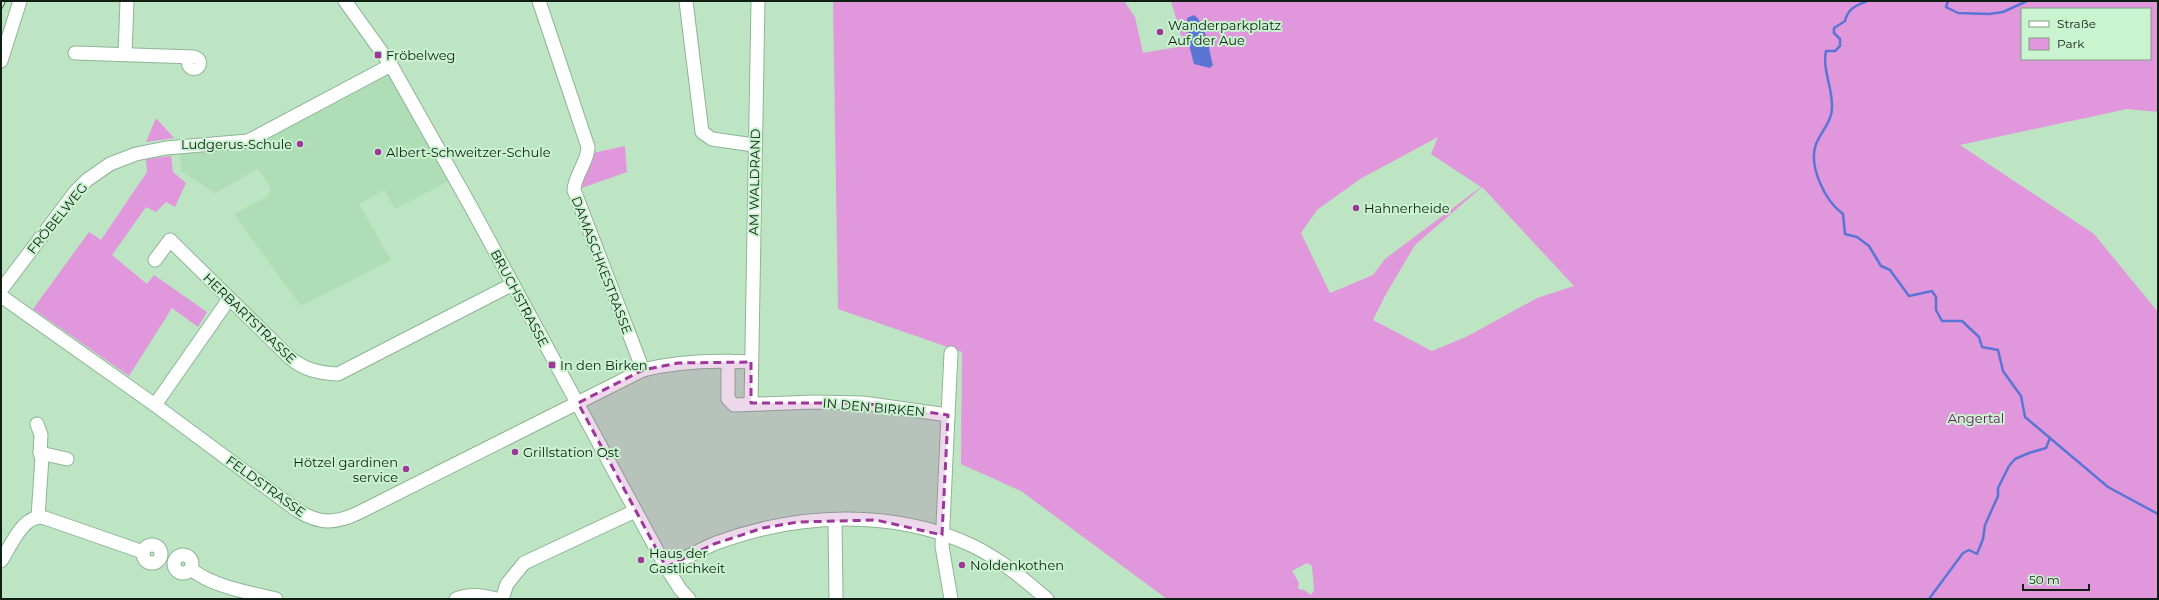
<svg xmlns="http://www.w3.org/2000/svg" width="2159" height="600" viewBox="0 0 2159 600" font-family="Montserrat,sans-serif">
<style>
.built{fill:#aeddb6}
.green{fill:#e197dc;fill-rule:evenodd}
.water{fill:#5a75d4}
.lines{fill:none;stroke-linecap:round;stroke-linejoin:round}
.stream{stroke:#5a75d4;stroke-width:2.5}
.minor-casing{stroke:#8eb595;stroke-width:15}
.minor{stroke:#fff;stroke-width:13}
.rail-casing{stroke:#374c3b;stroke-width:4}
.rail{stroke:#caf3d0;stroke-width:2.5;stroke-dasharray:8;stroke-linecap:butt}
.marked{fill:#9e379a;fill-opacity:0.2;stroke:#9e379a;stroke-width:3;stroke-dasharray:8 5;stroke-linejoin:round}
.poi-dot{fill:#9e379a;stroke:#caf3d0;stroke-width:1.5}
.labels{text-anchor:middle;stroke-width:4;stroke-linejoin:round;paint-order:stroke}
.poi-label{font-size:13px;fill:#101f13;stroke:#caf3d0;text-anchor:start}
.street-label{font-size:13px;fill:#101f13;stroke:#caf3d0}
.park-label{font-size:13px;fill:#631560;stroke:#caf3d0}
</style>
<rect width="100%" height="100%" fill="#bde5c3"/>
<polygon class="built" points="388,72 449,181 395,209 384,190 359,204 391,260 301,306 234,214 267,197 271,188 258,169 215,193 181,171 180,154 256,144"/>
<g class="green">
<path d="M833,1H1124L1135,17L1143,53L1184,46L1171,1H2158V112L2127,109L1960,145L2094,234L2158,312V599H1167L1021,491L961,464L962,352L838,309ZM2022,9H2150V59H2022ZM1438,137L1431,154L1481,187L1385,259L1373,275L1330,293L1301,233L1317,210L1360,179ZM1482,187L1574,286L1537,298L1468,336L1432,351L1373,320L1386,294L1415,245ZM1307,563L1312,566L1314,590L1311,595L1304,590L1298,589L1299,583L1292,571Z"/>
<polygon points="156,118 174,138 146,142"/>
<polygon points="625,146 627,172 579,189 593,153"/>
<polygon points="171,156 173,172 186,183 175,207 166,202 156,212 146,207 112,255 147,284 154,275 207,312 198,327 172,308 129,376 33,309 89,232 101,240 147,172 146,159"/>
</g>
<path class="water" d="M1194,15C1206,24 1209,50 1213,65L1210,68L1194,64L1188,41L1187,18Z"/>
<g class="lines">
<g class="stream">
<path d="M1867,1C1856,6 1848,8 1845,21L1834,28V33L1840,39V46L1835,51H1826C1822,70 1833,88 1832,108C1832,121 1821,132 1816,144C1808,166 1825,201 1843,214L1845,234L1857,237L1869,246L1881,266L1890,270L1909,296L1932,291L1936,297V310L1942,321H1962L1979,337L1982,347L1998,350L2003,371L2021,396L2025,417L2108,487L2158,514"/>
<polyline points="1948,1 1946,7 1958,13 1989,14 2003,12 2027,1"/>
<polyline points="1929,599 1963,553 1969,550 1977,554 1983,539 1985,525 1998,496 1998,488 2009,466 2015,459 2029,453 2046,448 2050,438"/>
</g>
<g class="minor-casing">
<g id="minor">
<polyline points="345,1 391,65 471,207 666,567 680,589 689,599"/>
<path d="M539,1L588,147C588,162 575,174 574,190L643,370"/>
<polyline points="686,1 702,132 712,139 754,145"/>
<polyline points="75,53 194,57"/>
<polyline points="125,54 127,1"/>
<circle cx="194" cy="63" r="5.5"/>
<polyline points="1,61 20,1"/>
<path d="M155,260L170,240L289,357C304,370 319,373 338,374L513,284"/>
<polyline points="1,290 76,191 87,180 110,164 136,154 166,148 248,141 391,65"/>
<path d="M1,296L155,405L298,511C320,524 335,524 358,513L643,370C678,361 715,360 751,362"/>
<polyline points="728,361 728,399 734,405 814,402 863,403 948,415 942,546 951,599"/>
<polyline points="751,403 758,1"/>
<polyline points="155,405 229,299"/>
<polyline points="948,415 951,353"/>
<polyline points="37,424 41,435 40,453 42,457 38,517"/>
<polyline points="40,453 67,459"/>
<polyline points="835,520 836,599"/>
<circle cx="152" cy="554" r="9"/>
<circle cx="183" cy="564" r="9"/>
<path d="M1,561C11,546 24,512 45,518L143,552"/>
<path d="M666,567C683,560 699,550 716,543C797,513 893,508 973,546C1000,559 1025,580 1047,599"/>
<path d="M191,569C211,586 250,593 276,599"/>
<path d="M456,599C470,593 483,595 496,599"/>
<polyline points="502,599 507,584 524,563 635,511"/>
</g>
</g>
<use href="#minor" class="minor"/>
<g class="rail-casing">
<polyline id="rail" points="1,7 4,1"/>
</g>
<use href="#rail" class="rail"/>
</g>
<path class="marked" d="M751,362V403H863L948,415L942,535L876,520L798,522L763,528L714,544L666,567L578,403L643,370L678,363Z"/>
<g class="poi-dot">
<circle cx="1160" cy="32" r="4"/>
<rect x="374" y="51" width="8" height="8" rx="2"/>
<circle cx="300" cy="144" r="4"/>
<circle cx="378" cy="152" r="4"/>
<circle cx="1356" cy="208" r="4"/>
<rect x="548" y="361" width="8" height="8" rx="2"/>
<circle cx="515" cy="452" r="4"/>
<circle cx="406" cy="469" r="4"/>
<circle cx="641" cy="560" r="4"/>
<circle cx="962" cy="565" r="4"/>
</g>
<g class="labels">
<g class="poi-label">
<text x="1168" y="30">Wanderparkplatz<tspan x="1168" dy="15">Auf der Aue</tspan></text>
<text x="386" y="60">Fröbelweg</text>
<text x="292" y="149" text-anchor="end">Ludgerus-Schule</text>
<text x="386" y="157">Albert-Schweitzer-Schule</text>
<text x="1364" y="213">Hahnerheide</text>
<text x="560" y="370">In den Birken</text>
<text x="523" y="457">Grillstation Ost</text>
<text x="398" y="467" text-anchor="end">Hötzel gardinen<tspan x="398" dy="15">service</tspan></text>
<text x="649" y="558">Haus der<tspan x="649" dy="15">Gastlichkeit</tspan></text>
<text x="970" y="570">Noldenkothen</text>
</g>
<g class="street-label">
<text transform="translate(754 182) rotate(-89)" y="5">AM WALDRAND</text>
<text transform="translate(57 218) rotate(-51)" y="5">FRÖBELWEG</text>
<text transform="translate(602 265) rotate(69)" y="5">DAMASCHKESTRASSE</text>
<text transform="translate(520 298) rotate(62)" y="5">BRUCHSTRASSE</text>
<text transform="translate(250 318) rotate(44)" y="5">HERBARTSTRASSE</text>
<text transform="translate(874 407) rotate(5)" y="5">IN DEN BIRKEN</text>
<text transform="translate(266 486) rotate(36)" y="5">FELDSTRASSE</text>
</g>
<g class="park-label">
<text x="1976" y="423">Angertal</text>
</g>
</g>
<rect width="2159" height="600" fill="none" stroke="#101f13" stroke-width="4"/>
<rect x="2021" y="8" width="130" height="52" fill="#caf3d0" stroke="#809e84"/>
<rect x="2029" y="21" width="20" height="6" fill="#ffffff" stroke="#809e84"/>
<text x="2057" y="28" font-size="12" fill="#101f13">Straße</text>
<rect x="2029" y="38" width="20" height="12" fill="#e197dc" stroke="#809e84"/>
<text x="2057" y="48" font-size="12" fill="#101f13">Park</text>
<path d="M2023 584v6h66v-6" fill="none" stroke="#101f13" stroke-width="2"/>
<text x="2029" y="584" font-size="12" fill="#101f13" stroke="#caf3d0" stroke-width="3" paint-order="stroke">50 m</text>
</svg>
